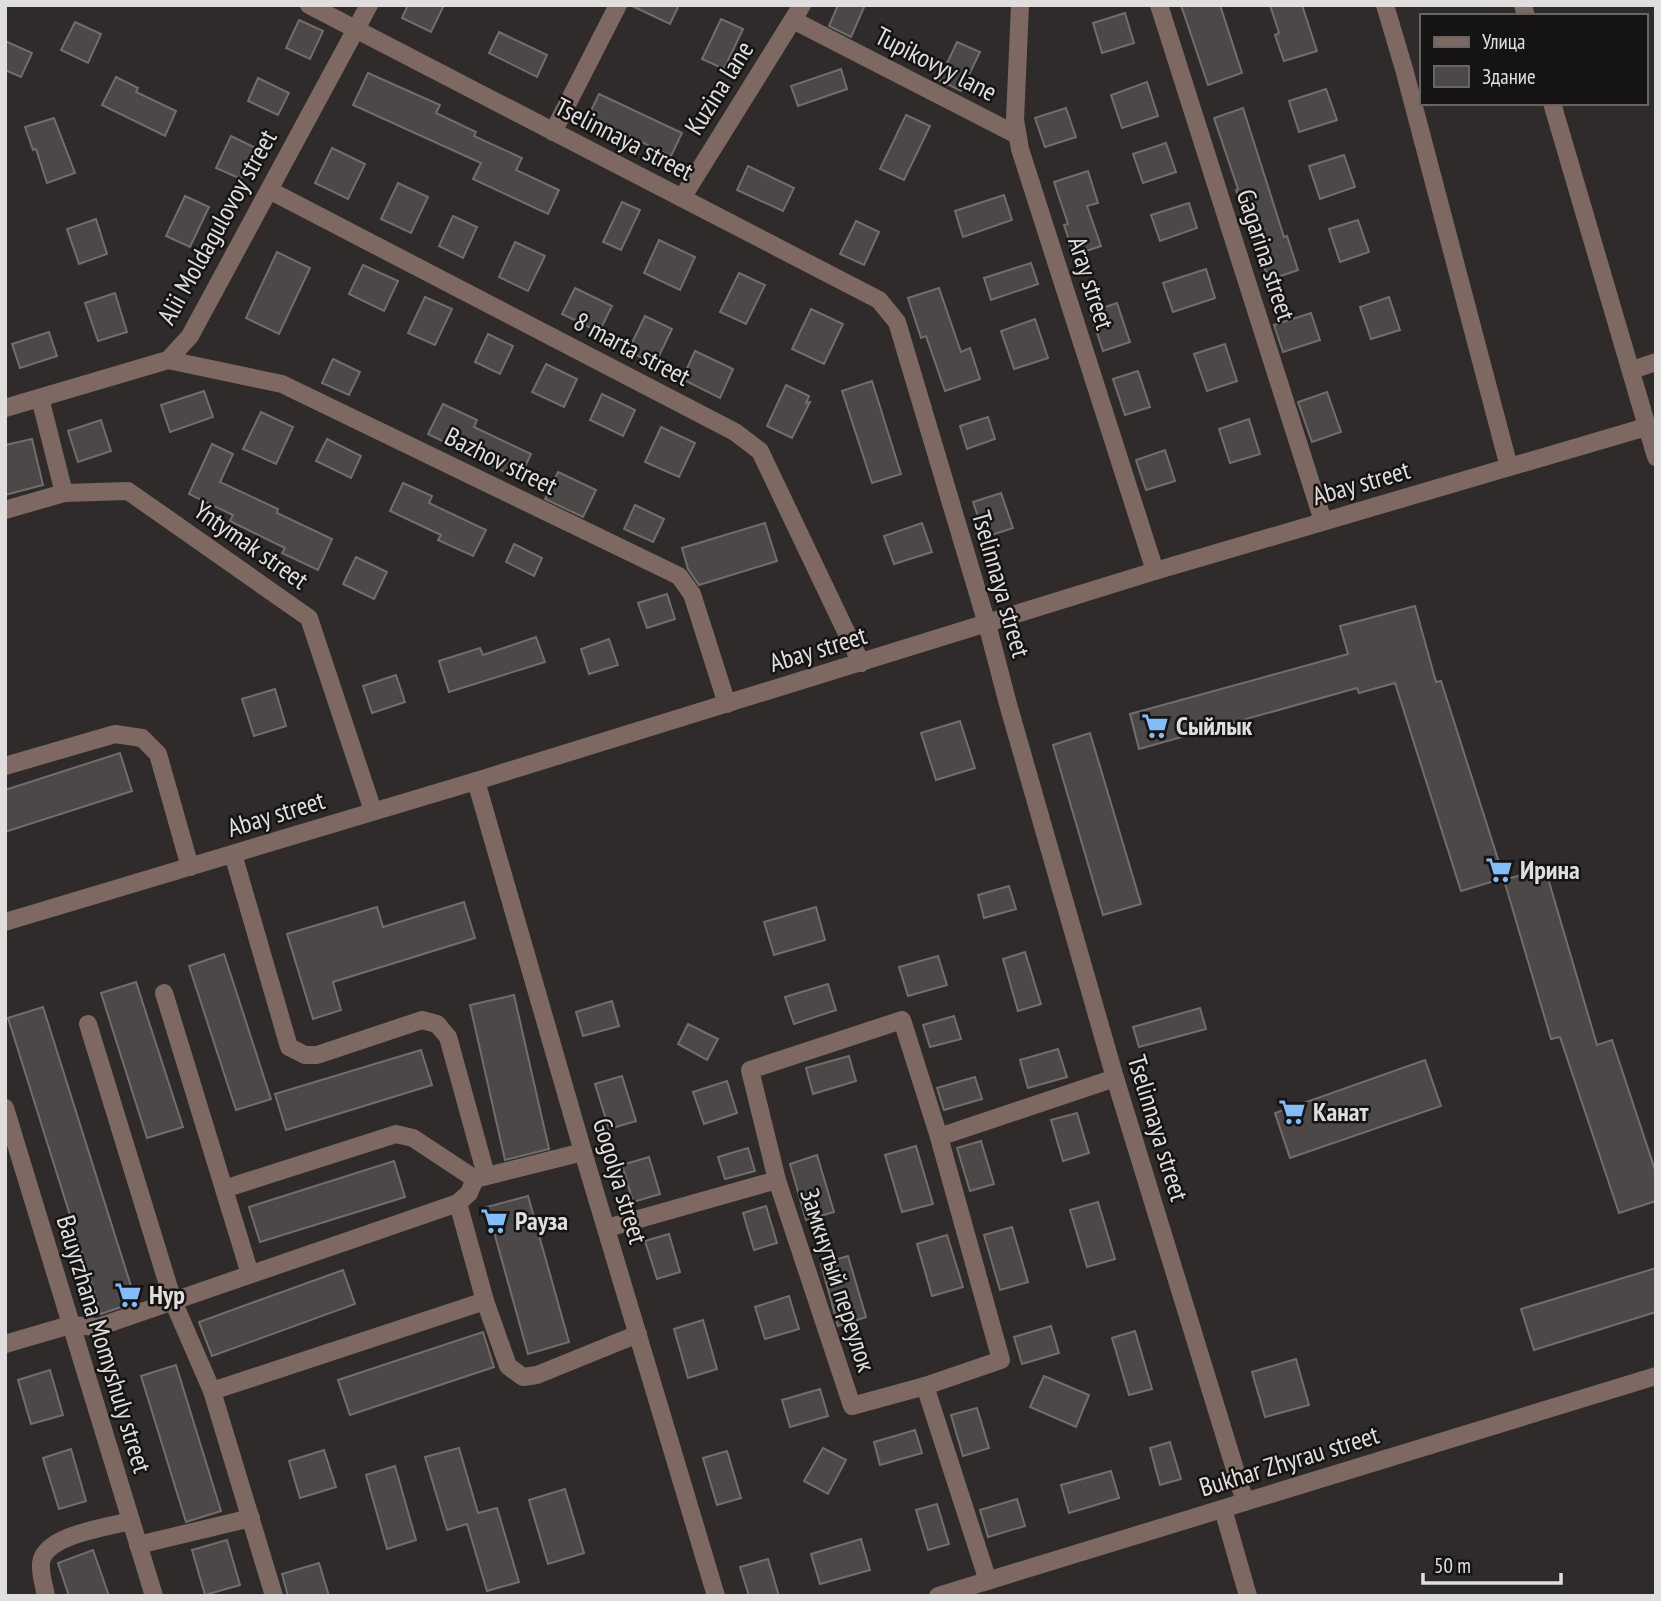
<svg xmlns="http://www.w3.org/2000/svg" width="1661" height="1601" viewBox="0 0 1661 1601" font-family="'PT Sans Narrow',sans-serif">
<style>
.building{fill:#4c4847;stroke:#716d6b;stroke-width:2}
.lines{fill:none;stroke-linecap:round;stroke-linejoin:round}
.minor{stroke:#7e6962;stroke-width:18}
.labels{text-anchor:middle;stroke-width:5;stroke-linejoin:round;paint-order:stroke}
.street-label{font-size:26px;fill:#e1dede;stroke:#161413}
.poi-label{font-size:26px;font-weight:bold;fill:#e1dede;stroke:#161413;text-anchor:start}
</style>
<rect width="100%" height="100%" fill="#2f2b2a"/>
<g class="building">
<polygon points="408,5 444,5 431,32 402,18"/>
<polygon points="630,5 679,5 670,24"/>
<polygon points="838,5 865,5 851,37 829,26"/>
<polygon points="1181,5 1220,5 1242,73 1208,85"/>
<polygon points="1270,5 1302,5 1317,51 1284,61 1275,35 1279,33"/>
<polygon points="1125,13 1134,43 1102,53 1093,23"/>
<polygon points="721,19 743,29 724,69 702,59"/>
<polygon points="299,20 323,31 310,59 286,48"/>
<polygon points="75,22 101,34 88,63 61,50"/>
<polygon points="499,32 547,55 537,77 489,53"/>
<polygon points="5,41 32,53 21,77 5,70"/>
<polygon points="957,42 980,52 961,91 939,80"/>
<polygon points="841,69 847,89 798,106 791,86"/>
<polygon points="368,73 440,105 436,113 476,132 474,136 522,158 516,170 559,190 548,214 473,179 481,163 353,105"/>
<polygon points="116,77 138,88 136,92 176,111 165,136 102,105"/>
<polygon points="258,78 289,93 278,115 248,101"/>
<polygon points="1147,82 1158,116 1122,128 1111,95"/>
<polygon points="1326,89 1337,120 1299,132 1289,101"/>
<polygon points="599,94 682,133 671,156 588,117"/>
<polygon points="1066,108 1076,137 1045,147 1035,118"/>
<polygon points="1243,108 1284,237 1287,236 1298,270 1269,280 1236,190 1238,189 1214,118"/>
<polygon points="906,115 930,126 904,180 880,169"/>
<polygon points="54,118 75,173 47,183 36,149 33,150 25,127"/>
<polygon points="231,136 256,148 241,179 216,168"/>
<polygon points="1166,143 1176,172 1143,183 1133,154"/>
<polygon points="332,148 365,164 348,199 315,183"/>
<polygon points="1344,155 1355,187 1320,199 1309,166"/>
<polygon points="748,166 794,188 783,211 737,190"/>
<polygon points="1088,171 1098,203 1087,206 1101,246 1074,255 1064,225 1068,224 1054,182"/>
<polygon points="398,183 428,197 411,233 381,219"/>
<polygon points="1004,195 1012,220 963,237 955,211"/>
<polygon points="185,196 209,207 190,247 166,236"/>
<polygon points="622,202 640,210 621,250 603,242"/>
<polygon points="1189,203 1197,228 1160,241 1151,215"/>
<polygon points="453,216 477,227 463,258 439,246"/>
<polygon points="96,219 107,254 79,264 67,229"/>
<polygon points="1358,220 1369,252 1340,262 1329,229"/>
<polygon points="856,221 879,232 864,265 840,254"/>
<polygon points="659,240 695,257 680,290 644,273"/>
<polygon points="515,242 545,256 528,291 499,277"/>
<polygon points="277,252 310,268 279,334 246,318"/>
<polygon points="1031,263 1038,284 991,300 984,278"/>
<polygon points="363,265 398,281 384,311 349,294"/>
<polygon points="1206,269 1215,298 1173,312 1163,283"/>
<polygon points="739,273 765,285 746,324 720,312"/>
<polygon points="575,288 612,306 599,332 562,314"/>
<polygon points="939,288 961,352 970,348 980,379 945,391 926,336 921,338 908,298"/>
<polygon points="115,293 127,332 98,341 85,303"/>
<polygon points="425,297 452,309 435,345 408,333"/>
<polygon points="1389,297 1400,330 1371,339 1360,307"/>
<polygon points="1117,303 1130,342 1103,351 1090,312"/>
<polygon points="811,309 843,324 824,364 792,349"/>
<polygon points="1311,313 1320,340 1283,352 1274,325"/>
<polygon points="645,316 672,329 655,364 628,351"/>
<polygon points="1035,319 1048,358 1014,369 1001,331"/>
<polygon points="49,332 57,356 20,368 12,344"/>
<polygon points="488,334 513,346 500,374 475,362"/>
<polygon points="1225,344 1237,381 1207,391 1194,354"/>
<polygon points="695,351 733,369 720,398 682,379"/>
<polygon points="333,359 360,372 349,395 322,383"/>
<polygon points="546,364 577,379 564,407 532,392"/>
<polygon points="1138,371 1150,407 1125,415 1113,379"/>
<polygon points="872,381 901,474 872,483 842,391"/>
<polygon points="786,385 809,396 806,403 810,402 792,438 767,426"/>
<polygon points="204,391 213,417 170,432 161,405"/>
<polygon points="1327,392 1341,432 1312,442 1298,402"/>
<polygon points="602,394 635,410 623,436 590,420"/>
<polygon points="443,404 477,420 474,427 531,454 519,479 428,434"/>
<polygon points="261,412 293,427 276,464 243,449"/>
<polygon points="988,417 995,439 967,449 960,426"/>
<polygon points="1249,419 1260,454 1230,463 1219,429"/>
<polygon points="101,420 111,451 78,462 68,431"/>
<polygon points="661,427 695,443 679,477 645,462"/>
<polygon points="32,439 43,485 5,495 5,445"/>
<polygon points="327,439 361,456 351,478 316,461"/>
<polygon points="212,444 233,454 220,482 278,509 277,513 332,539 318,570 282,553 285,548 230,521 233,515 189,494"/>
<polygon points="1165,450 1175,481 1146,490 1136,460"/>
<polygon points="558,472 596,490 583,517 545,499"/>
<polygon points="403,483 432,496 429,503 486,530 473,556 438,540 441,535 390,511"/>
<polygon points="1001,493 1013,528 985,537 973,502"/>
<polygon points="635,505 664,519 653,542 624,529"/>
<polygon points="765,523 777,561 699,585 688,569 682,548"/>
<polygon points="922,523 932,552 894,564 884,536"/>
<polygon points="514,544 542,558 534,576 506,562"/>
<polygon points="356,557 387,572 374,599 343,584"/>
<polygon points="667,594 675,619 647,628 638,603"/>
<polygon points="1415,606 1436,682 1441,681 1504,878 1461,891 1395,683 1359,693 1357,688 1139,749 1130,714 1348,654 1340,626"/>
<polygon points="536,637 545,662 449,692 439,661 480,648 483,655"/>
<polygon points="609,639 618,665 589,674 581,649"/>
<polygon points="396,675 405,702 372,713 363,686"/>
<polygon points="275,689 286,726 254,736 242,699"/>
<polygon points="960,721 975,768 936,780 921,733"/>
<polygon points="1090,733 1141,904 1103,915 1053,745"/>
<polygon points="120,753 132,791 5,832 5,790"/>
<polygon points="1545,868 1597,1045 1612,1040 1656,1173 1656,1201 1619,1213 1560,1037 1551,1039 1504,880"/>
<polygon points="1009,886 1016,909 984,918 978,895"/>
<polygon points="464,902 475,938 333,982 341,1010 313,1019 287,934 377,907 383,927"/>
<polygon points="816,907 825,940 774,955 764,922"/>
<polygon points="1025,952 1041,1004 1018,1011 1003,959"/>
<polygon points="224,954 271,1099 236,1110 189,966"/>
<polygon points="938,956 947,985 908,996 899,967"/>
<polygon points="136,982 183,1127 147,1138 101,993"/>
<polygon points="828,984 836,1010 794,1024 785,997"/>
<polygon points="514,995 549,1149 505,1160 470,1005"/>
<polygon points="612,1001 619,1026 583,1036 576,1012"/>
<polygon points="43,1007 136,1302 101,1314 8,1018"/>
<polygon points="1200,1008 1206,1029 1139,1047 1133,1027"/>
<polygon points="954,1016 961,1039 930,1047 923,1025"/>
<polygon points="688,1024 718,1039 707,1060 678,1044"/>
<polygon points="1058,1049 1067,1077 1028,1088 1020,1060"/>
<polygon points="421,1050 432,1085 286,1130 275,1094"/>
<polygon points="849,1056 856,1081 813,1094 806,1068"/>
<polygon points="1425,1060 1441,1106 1290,1158 1275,1113"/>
<polygon points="622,1076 636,1121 609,1129 595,1084"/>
<polygon points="975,1077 982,1099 944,1110 937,1088"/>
<polygon points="727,1081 737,1113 704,1124 693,1092"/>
<polygon points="1077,1113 1089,1153 1063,1161 1051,1120"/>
<polygon points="981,1141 994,1184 970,1191 957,1148"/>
<polygon points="916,1146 933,1204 902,1212 885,1155"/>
<polygon points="748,1148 755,1171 725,1179 718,1157"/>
<polygon points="817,1155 834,1212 806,1220 790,1164"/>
<polygon points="649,1157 660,1194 633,1202 622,1165"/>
<polygon points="394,1161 405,1197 260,1242 249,1207"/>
<polygon points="528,1196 569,1342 528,1354 487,1207"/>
<polygon points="1098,1202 1115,1259 1087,1267 1070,1210"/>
<polygon points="766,1206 777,1243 754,1250 743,1213"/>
<polygon points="1012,1227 1028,1282 1000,1290 984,1235"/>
<polygon points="669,1234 680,1272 657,1279 645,1241"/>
<polygon points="947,1235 963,1287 932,1296 917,1244"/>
<polygon points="848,1256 866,1317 838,1326 821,1264"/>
<polygon points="1656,1268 1656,1312 1534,1350 1521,1309"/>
<polygon points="343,1270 355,1304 212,1356 199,1322"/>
<polygon points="789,1296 799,1329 765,1339 755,1307"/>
<polygon points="703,1320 717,1369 688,1378 674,1329"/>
<polygon points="1051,1326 1059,1353 1022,1364 1014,1337"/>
<polygon points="1135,1331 1152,1389 1129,1395 1112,1338"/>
<polygon points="483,1332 494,1367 350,1415 338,1380"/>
<polygon points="1296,1359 1309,1405 1265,1417 1252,1372"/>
<polygon points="176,1365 221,1511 186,1522 141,1376"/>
<polygon points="50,1370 63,1415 31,1424 18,1380"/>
<polygon points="1044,1376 1089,1395 1076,1427 1030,1407"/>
<polygon points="820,1389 828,1416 790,1427 782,1400"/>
<polygon points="977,1408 989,1448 963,1456 951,1415"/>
<polygon points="915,1430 922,1453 880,1465 874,1442"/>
<polygon points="1170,1442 1181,1479 1160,1485 1150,1448"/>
<polygon points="459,1448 478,1513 497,1508 519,1582 487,1591 467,1524 447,1530 425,1457"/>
<polygon points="823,1448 846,1460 828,1494 804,1481"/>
<polygon points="71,1449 86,1501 59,1509 43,1458"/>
<polygon points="324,1450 336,1487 300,1498 289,1461"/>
<polygon points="727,1451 741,1498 717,1505 703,1458"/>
<polygon points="395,1466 416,1540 387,1549 366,1475"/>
<polygon points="1111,1471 1119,1498 1069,1513 1061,1485"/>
<polygon points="565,1489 584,1553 548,1564 529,1500"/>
<polygon points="1017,1499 1025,1526 988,1537 980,1510"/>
<polygon points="937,1504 949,1544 928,1550 916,1510"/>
<polygon points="861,1539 870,1570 820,1584 811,1554"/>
<polygon points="227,1540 240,1585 205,1595 192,1550"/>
<polygon points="93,1550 109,1596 69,1596 58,1563"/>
<polygon points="768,1559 779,1596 749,1596 740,1567"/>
<polygon points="319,1563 329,1596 288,1596 282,1574"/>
</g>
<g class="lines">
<g class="minor">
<polyline points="309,5 879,300 897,322 987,624 1008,704 1115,1078 1245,1502"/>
<polyline points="1020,5 1015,120 1020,149 1155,571"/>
<polyline points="1159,5 1323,521"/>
<polyline points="1385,5 1404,69 1509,467"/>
<polyline points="1523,5 1526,16"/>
<polyline points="793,20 1017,135"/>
<polyline points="1552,103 1656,457"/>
<polyline points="553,132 618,5"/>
<polyline points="269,190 735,432 760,451 861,663"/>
<polyline points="682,198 802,5"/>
<polyline points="168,360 282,384 679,576 692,594 727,704"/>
<polyline points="1632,370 1656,362"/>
<polyline points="40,398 64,493 128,491 309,618 373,811"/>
<polyline points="5,408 168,360 190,336 369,5"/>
<polyline points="5,510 64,493"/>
<polyline points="5,766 115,734 142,738 158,754 190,867"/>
<polyline points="476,781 583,1152 716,1596"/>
<polyline points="233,854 289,1047 305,1055 317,1055 422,1020 437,1024 448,1037 486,1175"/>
<polyline points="5,922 476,781 1155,571 1646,427"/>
<polyline points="164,993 250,1274"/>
<polyline points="88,1024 173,1301 212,1391 274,1596"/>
<polyline points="5,1108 154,1596"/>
<polyline points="939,1137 1001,1360 925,1386 988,1581"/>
<polyline points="777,1180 852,1406 925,1386"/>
<polyline points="224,1189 396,1134 413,1138 475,1179"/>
<polyline points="458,1203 485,1301 508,1366 523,1377 537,1375 638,1334"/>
<polyline points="607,1228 777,1180 750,1070 902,1020 939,1137 1115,1078"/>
<polyline points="5,1344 70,1325 98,1327 458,1203 469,1193 475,1179 583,1152"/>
<polyline points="212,1391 485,1301"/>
<polyline points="1223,1509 1248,1596"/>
<polyline points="138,1545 251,1518"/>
<path d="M46,1596C44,1585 40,1574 41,1563C44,1535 108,1527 131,1521"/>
<polyline points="938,1596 1656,1376"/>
</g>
</g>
<defs>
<g id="supermarket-bare" transform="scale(2.1)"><path d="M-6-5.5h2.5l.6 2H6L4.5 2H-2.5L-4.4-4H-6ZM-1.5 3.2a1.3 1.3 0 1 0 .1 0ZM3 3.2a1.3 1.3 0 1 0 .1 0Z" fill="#80bdfa" stroke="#161413" stroke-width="2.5" paint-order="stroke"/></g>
</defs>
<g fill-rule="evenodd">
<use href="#supermarket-bare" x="1155" y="726"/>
<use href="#supermarket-bare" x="1499" y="870"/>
<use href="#supermarket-bare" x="1292" y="1112"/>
<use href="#supermarket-bare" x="494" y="1221"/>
<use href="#supermarket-bare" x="128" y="1295"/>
</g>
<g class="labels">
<g class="street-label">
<text transform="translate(936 64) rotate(27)" y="9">Tupikovyy lane</text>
<text transform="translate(719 88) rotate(-58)" y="9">Kuzina lane</text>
<text transform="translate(624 139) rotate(27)" y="9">Tselinnaya street</text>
<text transform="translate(217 227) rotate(-61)" y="9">Alii Moldagulovoy street</text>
<text transform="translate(1266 255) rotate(72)" y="9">Gagarina street</text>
<text transform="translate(1091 283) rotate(72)" y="9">Aray street</text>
<text transform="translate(632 349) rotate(28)" y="9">8 marta street</text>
<text transform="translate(501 461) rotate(26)" y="9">Bazhov street</text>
<text transform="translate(1361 483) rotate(-16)" y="9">Abay street</text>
<text transform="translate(251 545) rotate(35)" y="9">Yntymak street</text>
<text transform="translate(1001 584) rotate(74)" y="9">Tselinnaya street</text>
<text transform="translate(818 649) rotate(-17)" y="9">Abay street</text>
<text transform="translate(276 814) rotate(-17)" y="9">Abay street</text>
<text transform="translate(1158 1128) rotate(73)" y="9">Tselinnaya street</text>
<text transform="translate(620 1181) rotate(73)" y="9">Gogolya street</text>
<text transform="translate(838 1280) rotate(72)" y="9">Замкнутый переулок</text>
<text transform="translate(104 1344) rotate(73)" y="9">Bauyrzhana Momyshuly street</text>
<text transform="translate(1289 1461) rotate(-17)" y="9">Bukhar Zhyrau street</text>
</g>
<g class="poi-label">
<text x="1176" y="735">Сыйлык</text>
<text x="1520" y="879">Ирина</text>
<text x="1313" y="1121">Канат</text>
<text x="515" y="1230">Рауза</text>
<text x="149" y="1304">Нур</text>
</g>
</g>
<rect width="1661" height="1601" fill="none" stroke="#e1dede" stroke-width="14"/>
<rect x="1420" y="14" width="228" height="91" fill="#161413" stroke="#676564" stroke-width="2"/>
<rect x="1434" y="37" width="35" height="10" fill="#7e6962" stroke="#676564" stroke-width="2"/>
<text x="1482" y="49" font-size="21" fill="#e1dede">Улица</text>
<rect x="1434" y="66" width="35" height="21" fill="#4c4847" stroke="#676564" stroke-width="2"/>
<text x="1482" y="84" font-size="21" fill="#e1dede">Здание</text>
<path d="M1423 1573v10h138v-10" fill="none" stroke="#e1dede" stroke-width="3.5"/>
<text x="1434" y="1573" font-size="21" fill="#e1dede" stroke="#161413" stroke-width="5" paint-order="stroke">50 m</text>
</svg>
